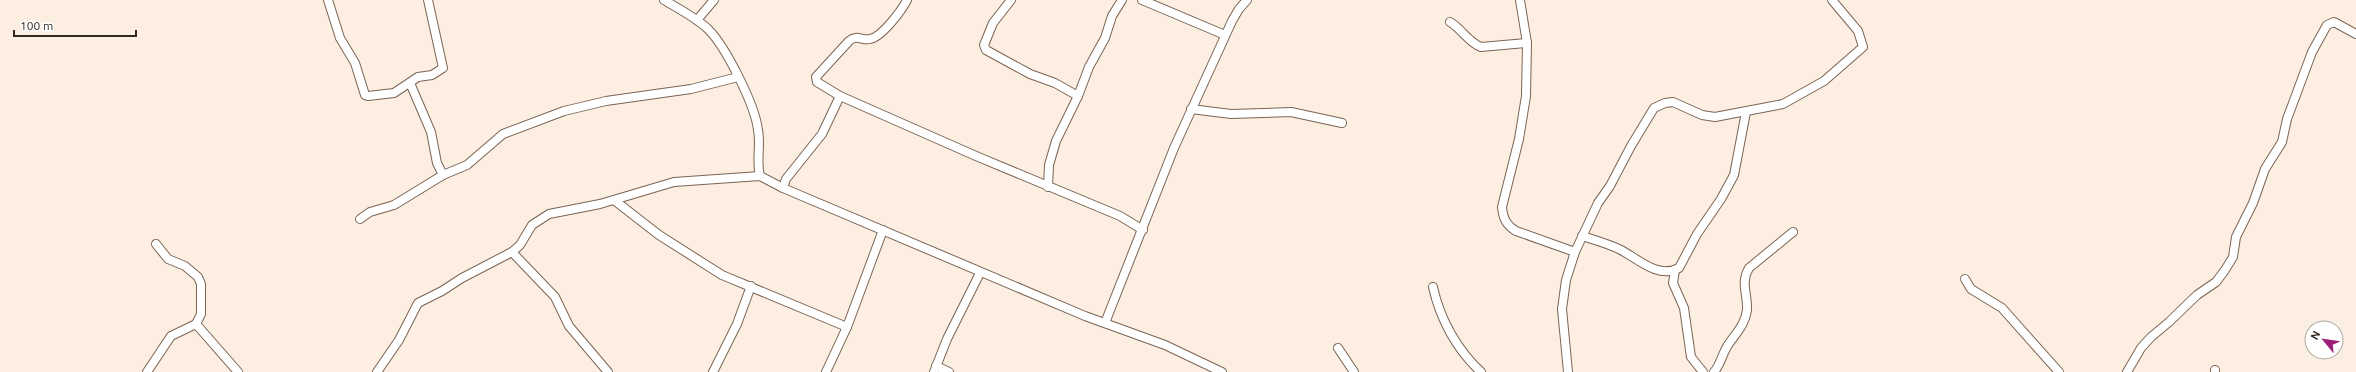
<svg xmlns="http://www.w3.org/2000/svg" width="2356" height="372" viewBox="0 0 2356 372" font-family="Ubuntu,sans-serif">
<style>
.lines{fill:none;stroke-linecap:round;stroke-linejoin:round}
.minor-casing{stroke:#7a6454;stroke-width:10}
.minor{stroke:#fff;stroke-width:8}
</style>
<rect width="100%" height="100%" fill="#fdeee2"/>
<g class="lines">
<g class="minor-casing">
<g id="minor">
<polyline points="328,0 340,38 355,63 365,95 368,96 394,93 418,77 432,75 443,68 428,0"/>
<path d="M664,0C679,9 695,17 708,29C726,47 755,105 758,130C761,145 756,161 760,176"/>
<path d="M907,0C902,10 882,37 870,39C862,41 857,34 849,41L816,77L817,82L840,96L976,156L1120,216L1143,230"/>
<polyline points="1011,0 993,23 984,45 986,50 1030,74 1055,83 1078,96"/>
<polyline points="1142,0 1225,35"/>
<path d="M1520,0L1527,43L1526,96L1519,139L1502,207C1503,218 1506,225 1516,231L1575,252"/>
<polyline points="697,20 714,0"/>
<path d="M1450,22C1462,29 1468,42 1481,47L1527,43"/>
<polyline points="410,83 431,132 437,163 443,175"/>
<polyline points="1191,109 1231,114 1291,112 1342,123"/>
<polyline points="1048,187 1049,165 1056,141 1078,96 1089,67 1105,38 1112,16 1122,0"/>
<polyline points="783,188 786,179 822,134 840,96"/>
<polyline points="614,200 659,235 722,275 847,327"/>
<polyline points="360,219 370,212 394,205 443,175 467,165 503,134 564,111 606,101 691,89 738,77"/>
<path d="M1582,236C1595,240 1609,244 1621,250C1638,259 1658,279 1679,268L1697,234L1721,199L1734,175L1746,112"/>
<polyline points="512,252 555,297 569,326 608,372"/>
<polyline points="1675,270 1673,283 1684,308 1691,357 1703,372"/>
<polyline points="1965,279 1971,289 2002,308 2059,372"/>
<path d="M1433,287C1440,319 1457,350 1481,372"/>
<polyline points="1105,323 1174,148 1232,21 1239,9 1247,0"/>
<polyline points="196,324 238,372"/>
<polyline points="1338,348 1354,372"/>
<polyline points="936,366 949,372"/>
<polyline points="147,372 171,336 196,324 201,314 201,284 198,277 185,266 168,259 156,244"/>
<polyline points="377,372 399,340 418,303 442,291 462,278 512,252 520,245 532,225 549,214 600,204 674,182 760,176 783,188 1085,316 1165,345 1222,372"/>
<polyline points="713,372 737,324 751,286"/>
<polyline points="826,372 847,327 883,230"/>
<polyline points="934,372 947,339 980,273"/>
<polyline points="1568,372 1562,309 1566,280 1575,252 1598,203 1610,186 1631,146 1654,108 1665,103 1673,102 1702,115 1715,117 1783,104 1824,81 1863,47 1858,31 1832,0"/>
<path d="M1714,372C1721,364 1722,354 1728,345C1736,333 1745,325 1747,310C1748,294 1740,283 1749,268L1793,232"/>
<polyline points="2127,372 2141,348 2151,337 2169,322 2197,295 2216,282 2225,270 2233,257 2236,237 2253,203 2265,169 2282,142 2287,119 2312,52 2327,25 2334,22 2356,34"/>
<polyline points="2215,372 2215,370"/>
</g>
</g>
<use href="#minor" class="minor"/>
</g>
<g transform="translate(2324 340) rotate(299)"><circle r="19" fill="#ffffff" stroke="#aca9a5"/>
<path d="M0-3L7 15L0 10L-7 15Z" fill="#9b1f76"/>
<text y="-6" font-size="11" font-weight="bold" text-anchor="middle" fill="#30271f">N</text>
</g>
<path d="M14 30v6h122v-6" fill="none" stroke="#30271f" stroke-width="2"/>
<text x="20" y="30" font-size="12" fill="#30271f" stroke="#ffffff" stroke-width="3" paint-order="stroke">100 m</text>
</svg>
